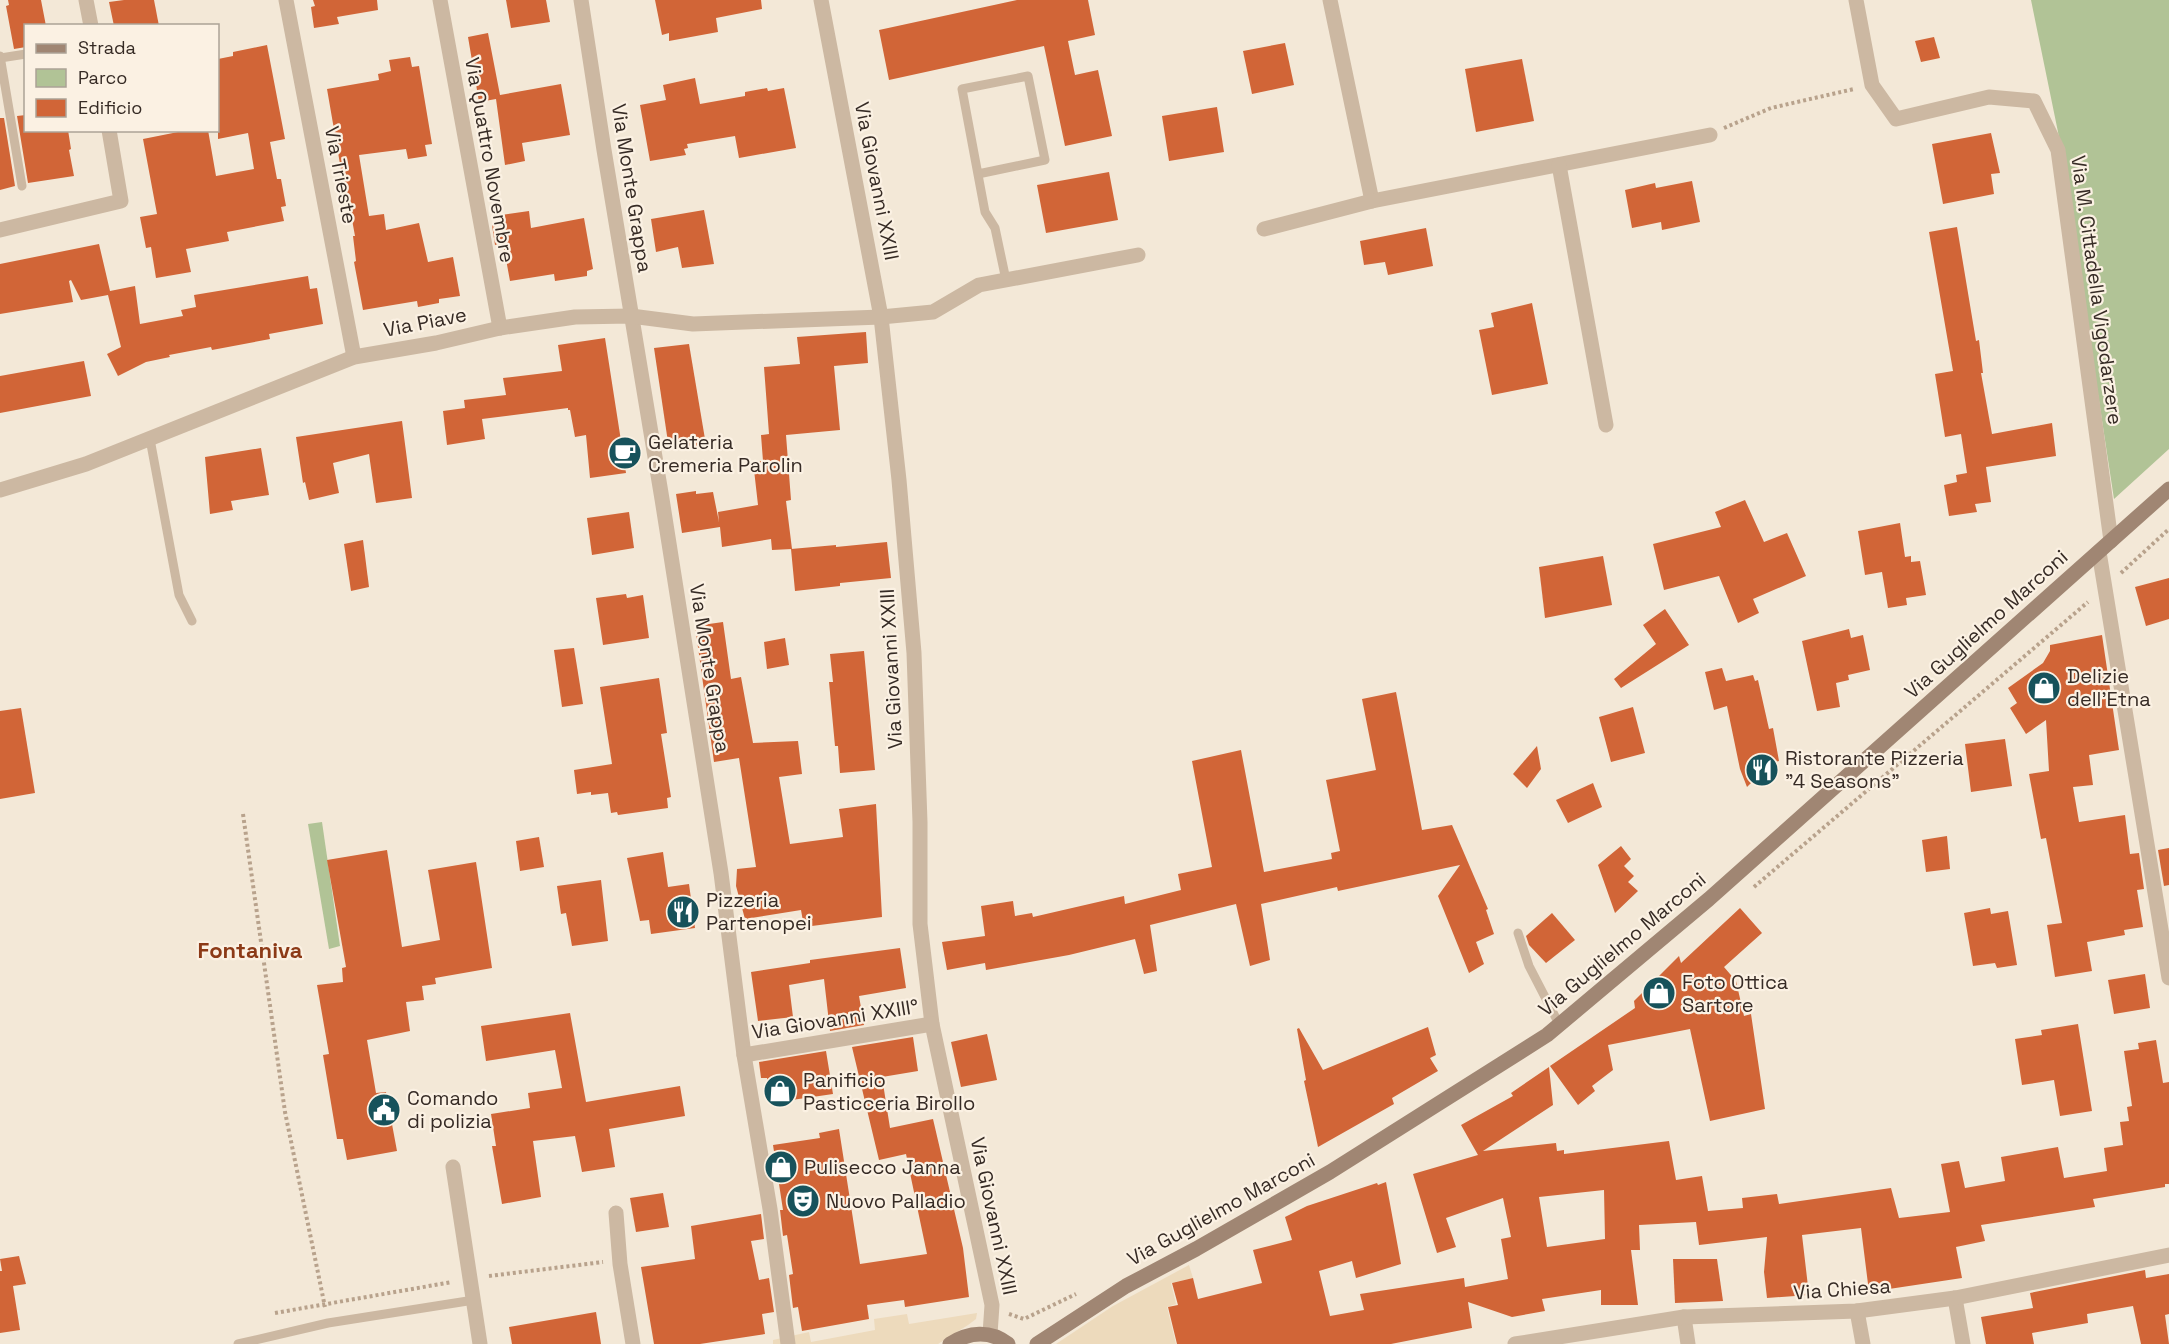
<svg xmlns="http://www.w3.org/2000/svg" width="2169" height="1344" viewBox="0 0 2169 1344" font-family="'Space Grotesk',sans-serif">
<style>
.green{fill:#b1c396}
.plaza{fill:#eddabc}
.building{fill:#d16537;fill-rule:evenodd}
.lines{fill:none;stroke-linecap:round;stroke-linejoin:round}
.path{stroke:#b8a28c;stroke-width:4;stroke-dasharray:3 3;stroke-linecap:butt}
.lane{stroke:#ccb8a2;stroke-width:9}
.street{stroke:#ccb8a2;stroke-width:15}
.secondary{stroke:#a08673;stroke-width:15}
.labels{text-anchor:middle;stroke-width:4.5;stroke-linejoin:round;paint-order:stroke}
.street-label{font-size:20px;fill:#362b25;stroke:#fbf1e3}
.poi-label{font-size:20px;fill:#362b25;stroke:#fbf1e3;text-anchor:start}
.quarter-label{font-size:22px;font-weight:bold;fill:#8c3a17;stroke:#fbf1e3}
</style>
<rect width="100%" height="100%" fill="#f3e8d7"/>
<g class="green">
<polygon points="2031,0 2169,0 2169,449 2114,499 2058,132"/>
<polygon points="322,822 340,946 329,949 308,824"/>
</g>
<g class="plaza">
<polygon points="1189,1265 1193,1278 1171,1283 1176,1304 1167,1307 1176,1344 1056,1344 1113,1306"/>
<polygon points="977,1313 976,1319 968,1325 938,1344 773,1344 773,1340 809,1332 811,1342 875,1330 874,1319 907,1314 909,1324"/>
</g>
<g class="building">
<polygon points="8,0 41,0 46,26 26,26 26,47 14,49 6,6 9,5"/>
<polygon points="124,0 154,0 159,26 114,26 109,2"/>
<polygon points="313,0 377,0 378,10 337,17 339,24 314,28 311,7 315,6"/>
<polygon points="506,0 546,0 550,22 511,28"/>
<polygon points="655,0 761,0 762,9 716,18 718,32 669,41 669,33 662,35"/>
<polygon points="1017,0 1088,0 1095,35 1068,41 1075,75 1098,70 1112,136 1065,146 1044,46 889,80 879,30"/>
<polygon points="488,33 500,95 561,84 570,135 522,143 525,161 505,165 496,99 479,102 468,37"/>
<polygon points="1934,37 1940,58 1921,62 1915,41"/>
<polygon points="1285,43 1294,85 1252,94 1243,51"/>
<polygon points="267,45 285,139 270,142 277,179 281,179 286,206 281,207 284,221 227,232 229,241 186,249 191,272 156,278 151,247 146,248 140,217 157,214 143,139 188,130 208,130 216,176 254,169 248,133 218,139 218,59 233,56 233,52"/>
<polygon points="410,57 412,67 419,66 432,144 425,145 427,156 408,159 406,149 359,155 369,216 384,214 386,230 419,223 428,262 453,257 460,296 439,299 439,303 418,307 417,301 363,310 354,262 356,261 353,236 355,236 346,187 344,187 327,89 379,80 378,74 391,71 389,60"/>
<polygon points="1522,59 1534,121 1476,132 1465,69"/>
<polygon points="695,78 700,104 745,96 745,92 767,88 768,91 784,88 796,148 739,158 735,136 687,144 688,148 684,149 686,155 650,161 640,105 666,100 663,85"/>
<polygon points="1217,107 1224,152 1169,161 1162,116"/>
<polygon points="26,115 26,130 68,130 71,149 69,150 74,176 28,183 17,116"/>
<polygon points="0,118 4,118 15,186 0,190"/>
<polygon points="1991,133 2000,173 1991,174 1994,194 1943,204 1932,144"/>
<polygon points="1109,172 1118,220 1046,233 1037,185"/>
<polygon points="1692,181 1700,222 1662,230 1661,222 1632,228 1625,190 1655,183 1656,188"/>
<polygon points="704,210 714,264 682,268 678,247 656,252 651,219"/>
<polygon points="529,211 531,228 584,218 593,269 587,271 587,276 555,281 554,274 510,281 503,243 495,245 492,225 502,224 501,215"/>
<polygon points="1957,227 1976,341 1979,340 1983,373 1981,373 1992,434 2052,423 2056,456 1986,467 1991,502 1975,504 1977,512 1949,516 1944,485 1957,482 1956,475 1967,473 1961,434 1945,437 1935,374 1953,371 1929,232"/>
<polygon points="1426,228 1433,266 1388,275 1385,262 1364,265 1360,241"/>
<polygon points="99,244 110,291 135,286 140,324 183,316 181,310 196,307 194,295 308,276 310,289 317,288 323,324 269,334 270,339 212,350 211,347 169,355 170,357 146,362 118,376 107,354 121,347 108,295 81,300 71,280 69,281 73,302 0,314 0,264"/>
<polygon points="1532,303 1548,384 1492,395 1479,330 1494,327 1491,313"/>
<polygon points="866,332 868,363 834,366 840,430 786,435 791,500 786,501 792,549 772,550 771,539 722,547 720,527 682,533 676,494 696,491 696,494 713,492 719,522 718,512 758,505 753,461 763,461 761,435 769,434 764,367 800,364 797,337"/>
<polygon points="605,338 626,473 590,478 586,435 575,437 570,410 568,410 568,408 482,419 485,439 447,445 443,411 465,408 464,400 506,395 503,378 562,371 558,345"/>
<polygon points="689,344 706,445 669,449 654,348"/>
<polygon points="84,361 91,396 0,413 0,376"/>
<polygon points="402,421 412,498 376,503 369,454 333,463 339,493 309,500 305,482 303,483 296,437"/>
<polygon points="261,448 269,495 231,501 233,510 210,514 205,457"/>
<polygon points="1745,500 1764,542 1787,533 1806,576 1753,599 1759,613 1738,623 1719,576 1664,590 1653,544 1721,527 1715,512"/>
<polygon points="629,512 634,548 592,555 587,518"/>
<polygon points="1900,523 1905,557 1911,556 1911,562 1920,561 1926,595 1906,598 1907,605 1888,608 1882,572 1865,575 1858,531"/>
<polygon points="363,540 369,587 351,591 344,544"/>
<polygon points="887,542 891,578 840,583 840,586 795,591 791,549 836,545 836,547"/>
<polygon points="1603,556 1612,605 1545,618 1539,567"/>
<polygon points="2169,578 2169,619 2146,626 2135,587"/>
<polygon points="626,594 627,598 643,595 649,638 603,645 596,598"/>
<polygon points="1665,609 1689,645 1621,688 1614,679 1656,644 1643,625"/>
<polygon points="723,622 731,679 741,677 753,743 798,741 802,774 779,777 790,844 843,837 839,809 876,804 882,917 804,927 801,910 745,919 736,886 737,869 756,867 739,758 714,762 695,626"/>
<polygon points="1849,629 1851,638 1863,635 1870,670 1848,675 1849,680 1836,683 1840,707 1817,711 1802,641"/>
<polygon points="2102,635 2119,750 2089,755 2093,785 2073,787 2079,822 2125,815 2130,854 2139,853 2144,889 2137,890 2143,927 2124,930 2125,935 2087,942 2092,971 2055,977 2047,925 2062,923 2046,838 2041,839 2029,774 2049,771 2046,720 2026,734 2010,708 2017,703 2008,688 2043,663 2050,651 2050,645"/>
<polygon points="785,638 789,665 767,669 764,642"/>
<polygon points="574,648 583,704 562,707 554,650"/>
<polygon points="864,651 875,770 840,773 838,746 835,746 829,682 833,682 830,654"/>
<polygon points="1722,668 1726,681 1753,675 1755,681 1758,680 1769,729 1773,728 1779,761 1771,763 1747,787 1740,769 1727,706 1714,710 1705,672"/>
<polygon points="659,678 667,733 661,734 671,797 667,798 668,808 618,815 617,812 611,813 608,793 591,795 591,792 577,794 574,770 612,764 600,687"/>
<polygon points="1396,692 1422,830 1452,825 1488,909 1486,910 1494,934 1476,942 1484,964 1469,973 1438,896 1460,865 1338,891 1337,887 1261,904 1270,960 1250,966 1236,904 1150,925 1157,971 1144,974 1135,939 1069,955 986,970 985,963 947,970 942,942 985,936 981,906 1013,901 1015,916 1032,913 1033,917 1124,896 1125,904 1181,890 1178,874 1212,867 1192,761 1241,750 1264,872 1332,859 1331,853 1340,851 1326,780 1376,770 1362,699"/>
<polygon points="1633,707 1645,753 1611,762 1599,717"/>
<polygon points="21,708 35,793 0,799 0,711"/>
<polygon points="2005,739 2012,786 1971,792 1965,744"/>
<polygon points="1537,746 1541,769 1527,788 1513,774"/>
<polygon points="1593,783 1602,807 1568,823 1556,800"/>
<polygon points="1947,836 1950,869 1926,872 1922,840"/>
<polygon points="539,837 544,867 520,871 516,841"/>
<polygon points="1621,846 1631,859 1624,866 1634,876 1628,882 1638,891 1615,913 1598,865"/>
<polygon points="2169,848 2169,885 2164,886 2158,850"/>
<polygon points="387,850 402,947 440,940 428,870 476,862 492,968 435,978 436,984 422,986 424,1000 406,1002 410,1031 367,1040 376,1093 386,1092 397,1151 347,1160 343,1139 337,1139 323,1055 329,1054 317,985 343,982 342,968 346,967 327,860"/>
<polygon points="663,852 668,887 689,884 695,928 651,934 649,920 640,921 627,858"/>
<polygon points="601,880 608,941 572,946 566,913 561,914 557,886"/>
<polygon points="1740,908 1762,933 1724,967 1736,981 1744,1016 1751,1014 1765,1109 1710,1121 1690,1029 1608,1045 1613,1070 1592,1086 1595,1091 1578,1105 1550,1066 1635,1008 1634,1001 1679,956 1681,963"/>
<polygon points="1990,908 1991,914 2008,911 2017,965 1997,968 1995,963 1973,966 1964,913"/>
<polygon points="1552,913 1575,940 1546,963 1529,945 1526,936"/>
<polygon points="900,948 906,988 859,996 864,1025 830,1031 824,979 789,985 793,1017 758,1021 751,972 810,963 810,960"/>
<polygon points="2145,974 2150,1008 2114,1014 2108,980"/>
<polygon points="570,1013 586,1102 680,1086 685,1116 609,1129 615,1167 582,1172 575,1136 533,1141 541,1197 502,1204 492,1146 496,1146 491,1114 530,1108 528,1093 562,1088 555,1050 486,1061 481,1026"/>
<polygon points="2078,1024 2092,1111 2060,1116 2054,1080 2022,1085 2015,1039 2042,1035 2041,1030"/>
<polygon points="1428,1027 1436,1055 1430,1058 1438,1071 1392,1098 1394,1104 1318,1147 1304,1081 1306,1080 1297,1029 1299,1028 1323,1070"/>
<polygon points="987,1034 997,1080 961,1087 951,1042"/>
<polygon points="913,1037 918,1071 882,1077 890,1128 933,1119 963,1248 969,1297 905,1307 904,1300 867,1305 869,1319 802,1331 798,1307 793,1308 789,1275 793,1274 787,1235 783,1236 780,1210 783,1210 773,1145 820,1138 819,1133 839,1129 860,1264 927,1254 906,1154 879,1160 852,1047"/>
<path d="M2156,1040L2163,1083L2169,1082V1184H2165V1187L2093,1199L2095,1207L1981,1225L1985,1241L1956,1247L1962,1278L1869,1292L1861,1228L1802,1235L1809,1295L1767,1298L1764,1272L1767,1237L1699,1245L1696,1222L1639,1225L1640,1250H1631L1638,1305H1601V1290L1542,1299L1545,1311L1512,1317L1468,1302L1472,1328L1391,1344H1177L1168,1307L1178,1305L1172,1283L1193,1278L1198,1299L1262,1283L1253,1250L1292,1240L1285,1217L1307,1206L1377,1183L1378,1185L1386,1182L1401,1264L1356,1278L1352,1261L1319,1271L1330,1316L1364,1310L1360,1294L1464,1278L1465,1287L1508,1279L1501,1239L1511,1237L1503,1198L1446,1218L1456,1247L1437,1253L1413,1174L1478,1155L1461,1125L1513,1096L1511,1093L1549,1067L1553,1105L1483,1151L1556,1143L1557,1151L1564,1150V1154L1669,1141L1676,1180L1702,1176L1708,1211L1743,1208L1742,1198L1777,1194L1779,1204L1891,1188L1899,1218L1950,1212L1941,1164L1959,1161L1965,1188L2005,1181L2001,1157L2058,1147L2064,1178L2107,1171L2104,1148L2123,1145L2120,1122L2129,1121L2127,1107L2132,1106L2124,1051L2139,1049L2138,1043ZM1604,1190L1605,1239L1547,1247L1539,1197Z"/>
<polygon points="826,1051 833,1094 771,1103 767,1078 761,1078 759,1062"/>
<polygon points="663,1193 669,1227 636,1232 630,1198"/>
<polygon points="761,1214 764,1239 751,1241 759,1280 769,1278 774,1312 762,1314 765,1334 700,1344 654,1344 641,1267 695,1259 691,1226"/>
<polygon points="19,1256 26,1284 13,1286 20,1330 0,1333 0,1271 2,1271 0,1259"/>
<polygon points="1673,1259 1717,1259 1723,1301 1675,1303"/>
<polygon points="2145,1270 2146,1278 2169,1274 2169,1314 2165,1315 2169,1344 2141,1344 2133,1306 2087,1314 2088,1323 2032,1333 2034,1344 1986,1344 1981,1317 2033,1308 2030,1293"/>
<polygon points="596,1312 601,1344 512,1344 509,1327"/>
</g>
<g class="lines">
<g class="path">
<polyline points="1724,128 1771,108 1854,89"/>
<polyline points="2121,573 2169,529"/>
<polyline points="243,814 285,1112 325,1307"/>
<polyline points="1754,887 2088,602"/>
<polyline points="489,1276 603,1262"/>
<polyline points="275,1313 452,1282"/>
<polyline points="1009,1314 1024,1319 1076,1294"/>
</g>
<g class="lane">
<polyline points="0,56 22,186"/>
<polyline points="0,58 26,54"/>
<polyline points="978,174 1045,160 1028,76 962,89 985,212 995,228 1006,280"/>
<polyline points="150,439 179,595 192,621"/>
<polyline points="1518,933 1529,966 1559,1024"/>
<polyline points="238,1344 328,1323 474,1300"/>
</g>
<g class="street">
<polyline points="86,0 91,26"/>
<polyline points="286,0 354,357"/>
<polyline points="440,0 500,328"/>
<polyline points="581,0 604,150 662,499 721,873 744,1055 770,1209 788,1344"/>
<polyline points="821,0 881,317 899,480 914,653 920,822 920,924 932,1024 992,1305 990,1334"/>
<polyline points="1330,0 1372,201 1710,135"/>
<polyline points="1856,0 1872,85 1896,119 1989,97 2034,101 2058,150 2111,541"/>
<polyline points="1559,165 1606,425"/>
<polyline points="1264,229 1372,201"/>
<polyline points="0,230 121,201 109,130"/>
<polyline points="0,490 86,464 354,357 436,343 500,328 575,317 631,316 693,324 881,317 933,312 979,285 1138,255"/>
<polyline points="2099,552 2169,978"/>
<polyline points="744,1055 932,1024"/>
<polyline points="453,1167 480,1344"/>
<polyline points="616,1213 620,1264 633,1344"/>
<polyline points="1955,1298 1963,1344"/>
<polyline points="1857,1311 1863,1344"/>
<polyline points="1684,1317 1688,1344"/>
<polyline points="1515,1344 1684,1317 1857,1311 1955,1298 2169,1255"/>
</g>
<g class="secondary">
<path d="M950,1344C969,1332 990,1330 1008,1344"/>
<polyline points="1037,1344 1126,1286 1196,1249 1330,1172 1547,1035 1709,899 2169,489"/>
</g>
</g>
<defs>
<g id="cafe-disc" transform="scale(1.725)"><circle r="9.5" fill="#17525b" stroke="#fbf1e3"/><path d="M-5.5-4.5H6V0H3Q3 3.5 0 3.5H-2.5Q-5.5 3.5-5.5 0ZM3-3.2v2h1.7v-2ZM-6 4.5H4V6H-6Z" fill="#fff"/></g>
<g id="shop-disc" transform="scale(1.725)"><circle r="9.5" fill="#17525b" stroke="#fbf1e3"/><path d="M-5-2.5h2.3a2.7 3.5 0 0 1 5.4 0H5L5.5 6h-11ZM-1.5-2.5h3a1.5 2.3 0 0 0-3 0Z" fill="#fff"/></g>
<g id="restaurant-disc" transform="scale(1.725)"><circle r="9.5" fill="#17525b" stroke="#fbf1e3"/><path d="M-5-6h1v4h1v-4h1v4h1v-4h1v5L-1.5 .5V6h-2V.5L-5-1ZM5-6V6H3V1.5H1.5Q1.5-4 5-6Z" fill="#fff"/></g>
<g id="civic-disc" transform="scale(1.725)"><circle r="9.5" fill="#17525b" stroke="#fbf1e3"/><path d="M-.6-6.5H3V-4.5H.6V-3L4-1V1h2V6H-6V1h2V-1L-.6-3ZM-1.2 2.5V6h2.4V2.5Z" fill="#fff"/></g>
<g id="theatre-disc" transform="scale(1.725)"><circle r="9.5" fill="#17525b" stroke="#fbf1e3"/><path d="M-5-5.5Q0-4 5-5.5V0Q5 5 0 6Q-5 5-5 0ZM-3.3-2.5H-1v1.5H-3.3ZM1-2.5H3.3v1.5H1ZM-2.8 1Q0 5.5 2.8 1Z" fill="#fff"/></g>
</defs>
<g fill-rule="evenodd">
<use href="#cafe-disc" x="625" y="453"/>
<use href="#shop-disc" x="2044" y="688"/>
<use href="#restaurant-disc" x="1762" y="770"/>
<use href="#restaurant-disc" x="683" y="912"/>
<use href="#shop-disc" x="1659" y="993"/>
<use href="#shop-disc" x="780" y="1091"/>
<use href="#civic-disc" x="384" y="1110"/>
<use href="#shop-disc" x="781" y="1167"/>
<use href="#theatre-disc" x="803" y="1201"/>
</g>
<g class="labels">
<g class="street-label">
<text transform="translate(490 160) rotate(80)" y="7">Via Quattro Novembre</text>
<text transform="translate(341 175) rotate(79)" y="7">Via Trieste</text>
<text transform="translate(877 181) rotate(79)" y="7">Via Giovanni XXIII</text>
<text transform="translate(632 188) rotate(81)" y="7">Via Monte Grappa</text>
<text transform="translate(2097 290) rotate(82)" y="7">Via M. Cittadella Vigodarzere</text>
<text transform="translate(425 322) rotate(-11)" y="7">Via Piave</text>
<text transform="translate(1986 624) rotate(-42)" y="7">Via Guglielmo Marconi</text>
<text transform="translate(710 668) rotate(81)" y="7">Via Monte Grappa</text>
<text transform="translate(891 669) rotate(-93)" y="7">Via Giovanni XXIII</text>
<text transform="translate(1622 944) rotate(-40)" y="7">Via Guglielmo Marconi</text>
<text transform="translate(835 1019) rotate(-9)" y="7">Via Giovanni XXIII°</text>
<text transform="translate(1221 1209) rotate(-29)" y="7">Via Guglielmo Marconi</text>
<text transform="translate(994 1216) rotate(78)" y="7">Via Giovanni XXIII</text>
<text transform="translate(1842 1289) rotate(-4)" y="7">Via Chiesa</text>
</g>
<g class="poi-label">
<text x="648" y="449">Gelateria<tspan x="648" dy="23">Cremeria Parolin</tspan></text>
<text x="2067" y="683">Delizie<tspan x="2067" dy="23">dell'Etna</tspan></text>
<text x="1785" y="765">Ristorante Pizzeria<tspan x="1785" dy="23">"4 Seasons"</tspan></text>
<text x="706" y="907">Pizzeria<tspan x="706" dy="23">Partenopei</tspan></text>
<text x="1682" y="989">Foto Ottica<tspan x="1682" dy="23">Sartore</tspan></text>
<text x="803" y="1087">Panificio<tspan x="803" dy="23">Pasticceria Birollo</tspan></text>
<text x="407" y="1105">Comando<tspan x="407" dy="23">di polizia</tspan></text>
<text x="804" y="1174">Pulisecco Janna</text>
<text x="826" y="1208">Nuovo Palladio</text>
</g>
<g class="quarter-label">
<text x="250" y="958">Fontaniva</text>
</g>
</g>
<rect x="24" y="24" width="195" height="108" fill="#fbf1e3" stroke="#aca297" stroke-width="1.5"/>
<rect x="36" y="44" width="30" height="9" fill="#a08673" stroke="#aca297" stroke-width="1.5"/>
<text x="78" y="54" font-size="18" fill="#362b25">Strada</text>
<rect x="36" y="69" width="30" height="18" fill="#b1c396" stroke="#aca297" stroke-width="1.5"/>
<text x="78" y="84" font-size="18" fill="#362b25">Parco</text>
<rect x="36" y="99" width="30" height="18" fill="#d16537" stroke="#aca297" stroke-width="1.5"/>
<text x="78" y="114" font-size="18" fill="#362b25">Edificio</text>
</svg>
